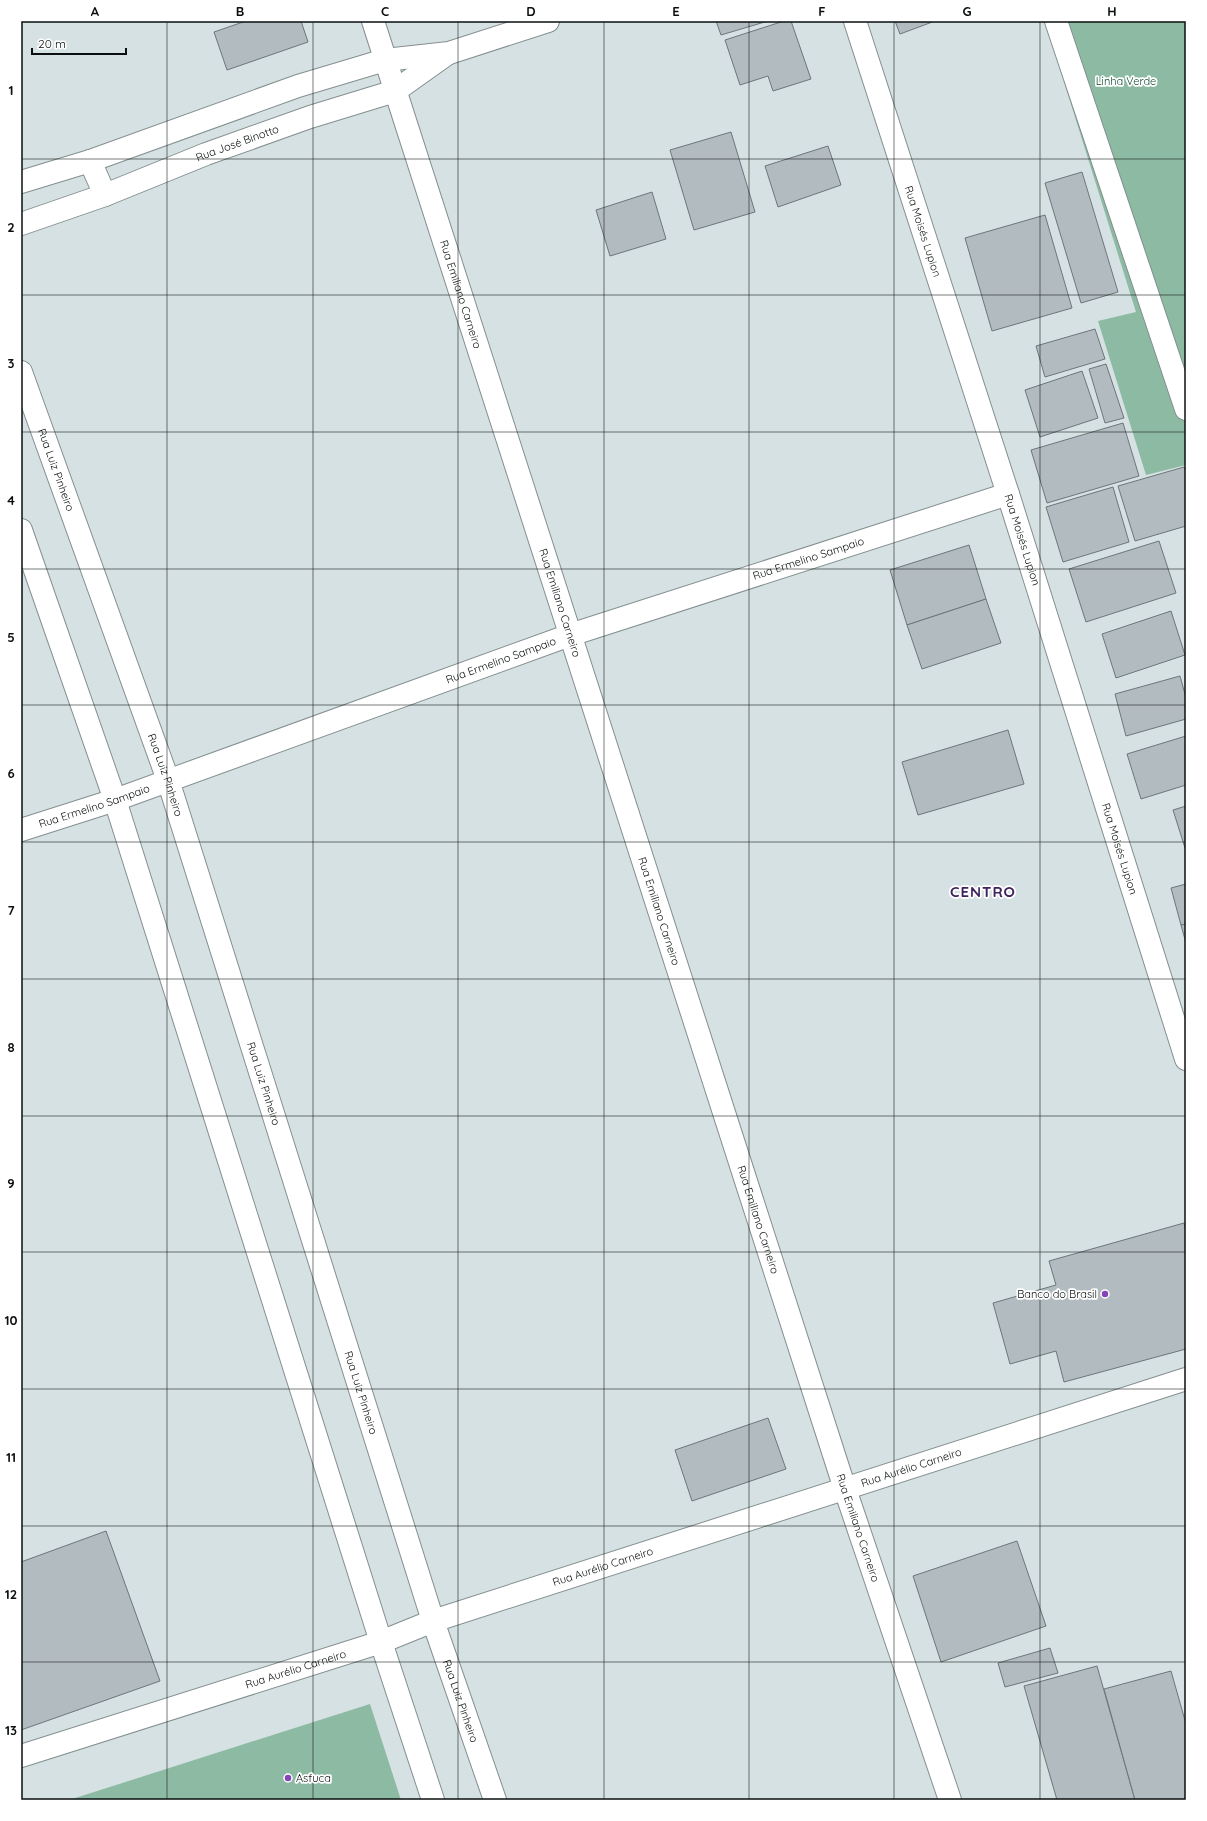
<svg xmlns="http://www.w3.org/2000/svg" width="1207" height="1821" viewBox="0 0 1207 1821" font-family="Quicksand,sans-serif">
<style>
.green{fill:#8dbaa2}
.building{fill:#b2bcc0;stroke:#6d767a}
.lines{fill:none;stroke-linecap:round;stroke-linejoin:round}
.minor-casing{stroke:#848f90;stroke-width:24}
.major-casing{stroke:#848f90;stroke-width:24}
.minor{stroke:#fff;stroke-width:22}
.major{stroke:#fff;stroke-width:22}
.grid{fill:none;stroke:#0b0f0f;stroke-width:1;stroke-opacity:0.55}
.poi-dot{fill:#8345ba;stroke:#fff;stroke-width:1.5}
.labels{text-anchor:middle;stroke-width:3.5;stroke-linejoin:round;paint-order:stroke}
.park-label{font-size:11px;fill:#114a31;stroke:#fff}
.street-label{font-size:11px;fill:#0b0f0f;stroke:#fff}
.poi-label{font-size:11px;fill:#0b0f0f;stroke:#fff;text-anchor:end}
.district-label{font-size:15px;font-weight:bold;letter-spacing:1px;fill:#40235c;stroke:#fff}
.neatline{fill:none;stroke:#0b0f0f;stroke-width:1.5}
.grid-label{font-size:13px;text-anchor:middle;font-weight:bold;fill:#0b0f0f}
</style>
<rect width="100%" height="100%" fill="#d5e1e2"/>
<g class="green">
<polygon points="1045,21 1186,21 1186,465 1146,475 1098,321 1136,312"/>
<polygon points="370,1704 401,1800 69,1800"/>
</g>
<g class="building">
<polygon points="246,21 301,21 308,42 227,70 214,32"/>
<polygon points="716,21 768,21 721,35"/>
<polygon points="784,21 791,21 811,79 773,91 768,76 740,85 725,40"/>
<polygon points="895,21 935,21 900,34"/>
<polygon points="731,132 755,212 694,230 670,150"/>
<polygon points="828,146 841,185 778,207 765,166"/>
<polygon points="1082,172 1118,292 1081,303 1045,183"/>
<polygon points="652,192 666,239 610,256 596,210"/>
<polygon points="1045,215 1072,308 992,331 965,238"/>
<polygon points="1095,329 1105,359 1045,377 1036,346"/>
<polygon points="1106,364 1124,418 1105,423 1089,369"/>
<polygon points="1082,371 1098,418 1040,437 1025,390"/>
<polygon points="1123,423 1139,476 1047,503 1031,450"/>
<polygon points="1184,467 1186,472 1186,526 1135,541 1118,486"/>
<polygon points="1113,487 1129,542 1063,562 1046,507"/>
<polygon points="1159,541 1176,593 1086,622 1069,569"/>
<polygon points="969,545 986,599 907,625 890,570"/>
<polygon points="986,599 1001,643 922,669 907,625"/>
<polygon points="1171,611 1185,655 1116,678 1102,634"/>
<polygon points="1180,676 1186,698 1186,719 1126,736 1115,694"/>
<polygon points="1008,730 1024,784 918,815 902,762"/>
<polygon points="1186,736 1186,785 1141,799 1127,754"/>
<polygon points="1186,806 1186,851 1173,810"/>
<polygon points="1186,884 1186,924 1181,925 1171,888"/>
<polygon points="1186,924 1186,943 1181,925"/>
<polygon points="1184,1223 1186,1232 1186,1349 1064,1382 1056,1351 1010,1364 993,1303 1056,1285 1049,1261"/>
<polygon points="768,1418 786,1469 692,1501 675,1450"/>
<polygon points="106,1531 160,1681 21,1730 21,1562"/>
<polygon points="1017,1541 1046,1626 941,1662 913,1576"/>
<polygon points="1050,1648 1058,1673 1005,1687 998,1663"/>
<polygon points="1097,1666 1135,1800 1057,1800 1024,1686"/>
<polygon points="1171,1671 1186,1724 1186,1800 1135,1800 1104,1689"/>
</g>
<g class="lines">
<g class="minor-casing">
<g id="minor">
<path id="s1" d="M373,21L845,1489L950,1800"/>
<polyline points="1056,21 1186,409"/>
<polyline points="90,161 105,195"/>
<polyline points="21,182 90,161 298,86 385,60 449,53 548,21"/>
<path id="s2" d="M21,224L105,195L206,154L310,117L395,91L447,54"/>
<path id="s3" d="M21,372L168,780L433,1621L495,1800"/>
<polyline points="21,530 115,800 381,1642 433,1800"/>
<path id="s4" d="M21,830L115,800L570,635L1008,494"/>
</g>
</g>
<g class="major-casing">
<g id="major">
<path id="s5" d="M855,21L1008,494L1186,1059"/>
<path id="s6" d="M21,1756L381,1642L433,1621L1186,1379"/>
</g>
</g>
<use href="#minor" class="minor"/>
<use href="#major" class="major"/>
</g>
<path class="grid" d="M167,21V1800M313,21V1800M458,21V1800M604,21V1800M749,21V1800M894,21V1800M1040,21V1800M21,159H1186M21,295H1186M21,432H1186M21,569H1186M21,705H1186M21,842H1186M21,979H1186M21,1116H1186M21,1252H1186M21,1389H1186M21,1526H1186M21,1662H1186"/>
<g class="poi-dot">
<circle cx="1105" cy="1294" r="4"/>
<circle cx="288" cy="1778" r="4"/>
</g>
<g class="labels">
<g class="park-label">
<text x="1126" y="85">Linha Verde</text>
</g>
<g class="street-label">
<text dy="4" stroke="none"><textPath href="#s2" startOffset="231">Rua José Binotto</textPath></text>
<text dy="4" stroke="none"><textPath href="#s5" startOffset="221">Rua Moisés Lupion</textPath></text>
<text dy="4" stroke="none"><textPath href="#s1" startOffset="287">Rua Emiliano Carneiro</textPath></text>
<text dy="4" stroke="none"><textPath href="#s3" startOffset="104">Rua Luiz Pinheiro</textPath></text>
<text dy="4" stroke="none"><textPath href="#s5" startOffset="545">Rua Moisés Lupion</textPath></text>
<text dy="4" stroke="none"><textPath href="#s4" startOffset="833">Rua Ermelino Sampaio</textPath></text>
<text dy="4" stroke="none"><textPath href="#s1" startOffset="611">Rua Emiliano Carneiro</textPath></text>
<text dy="4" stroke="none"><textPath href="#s4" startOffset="509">Rua Ermelino Sampaio</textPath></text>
<text dy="4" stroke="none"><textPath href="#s3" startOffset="428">Rua Luiz Pinheiro</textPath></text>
<text dy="4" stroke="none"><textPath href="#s4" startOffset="77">Rua Ermelino Sampaio</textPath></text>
<text dy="4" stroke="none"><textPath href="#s5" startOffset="869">Rua Moisés Lupion</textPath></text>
<text dy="4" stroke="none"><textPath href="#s1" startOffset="935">Rua Emiliano Carneiro</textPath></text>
<text dy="4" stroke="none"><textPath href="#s3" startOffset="752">Rua Luiz Pinheiro</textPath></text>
<text dy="4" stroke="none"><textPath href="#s1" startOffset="1259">Rua Emiliano Carneiro</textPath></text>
<text dy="4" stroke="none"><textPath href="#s3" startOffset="1076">Rua Luiz Pinheiro</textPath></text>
<text dy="4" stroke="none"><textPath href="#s6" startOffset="936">Rua Aurélio Carneiro</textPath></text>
<text dy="4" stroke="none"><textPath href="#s1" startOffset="1583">Rua Emiliano Carneiro</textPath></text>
<text dy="4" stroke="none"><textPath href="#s6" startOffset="612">Rua Aurélio Carneiro</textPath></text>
<text dy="4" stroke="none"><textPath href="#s6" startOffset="288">Rua Aurélio Carneiro</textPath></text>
<text dy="4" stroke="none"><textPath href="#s3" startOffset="1400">Rua Luiz Pinheiro</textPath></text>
</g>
<g class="poi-label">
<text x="1097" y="1298">Banco do Brasil</text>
<text x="296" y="1782" text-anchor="start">Asfuca</text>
</g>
<g class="district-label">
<text x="983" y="897">CENTRO</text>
</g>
</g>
<rect width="1207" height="1821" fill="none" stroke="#ffffff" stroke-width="44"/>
<path d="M32 48v6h94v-6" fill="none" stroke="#0b0f0f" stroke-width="2"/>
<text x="38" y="48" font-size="12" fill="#0b0f0f" stroke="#ffffff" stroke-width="3" paint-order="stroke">20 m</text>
<rect x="22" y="22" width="1163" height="1777" class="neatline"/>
<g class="grid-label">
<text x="95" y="16">A</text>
<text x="240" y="16">B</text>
<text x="385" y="16">C</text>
<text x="531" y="16">D</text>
<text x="676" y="16">E</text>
<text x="822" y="16">F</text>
<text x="967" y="16">G</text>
<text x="1112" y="16">H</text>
<text x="11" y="95">1</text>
<text x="11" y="232">2</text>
<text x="11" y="368">3</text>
<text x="11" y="505">4</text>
<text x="11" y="642">5</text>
<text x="11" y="778">6</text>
<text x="11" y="915">7</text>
<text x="11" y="1052">8</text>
<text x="11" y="1188">9</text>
<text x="11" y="1325">10</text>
<text x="11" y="1462">11</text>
<text x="11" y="1599">12</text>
<text x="11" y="1735">13</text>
</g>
</svg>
